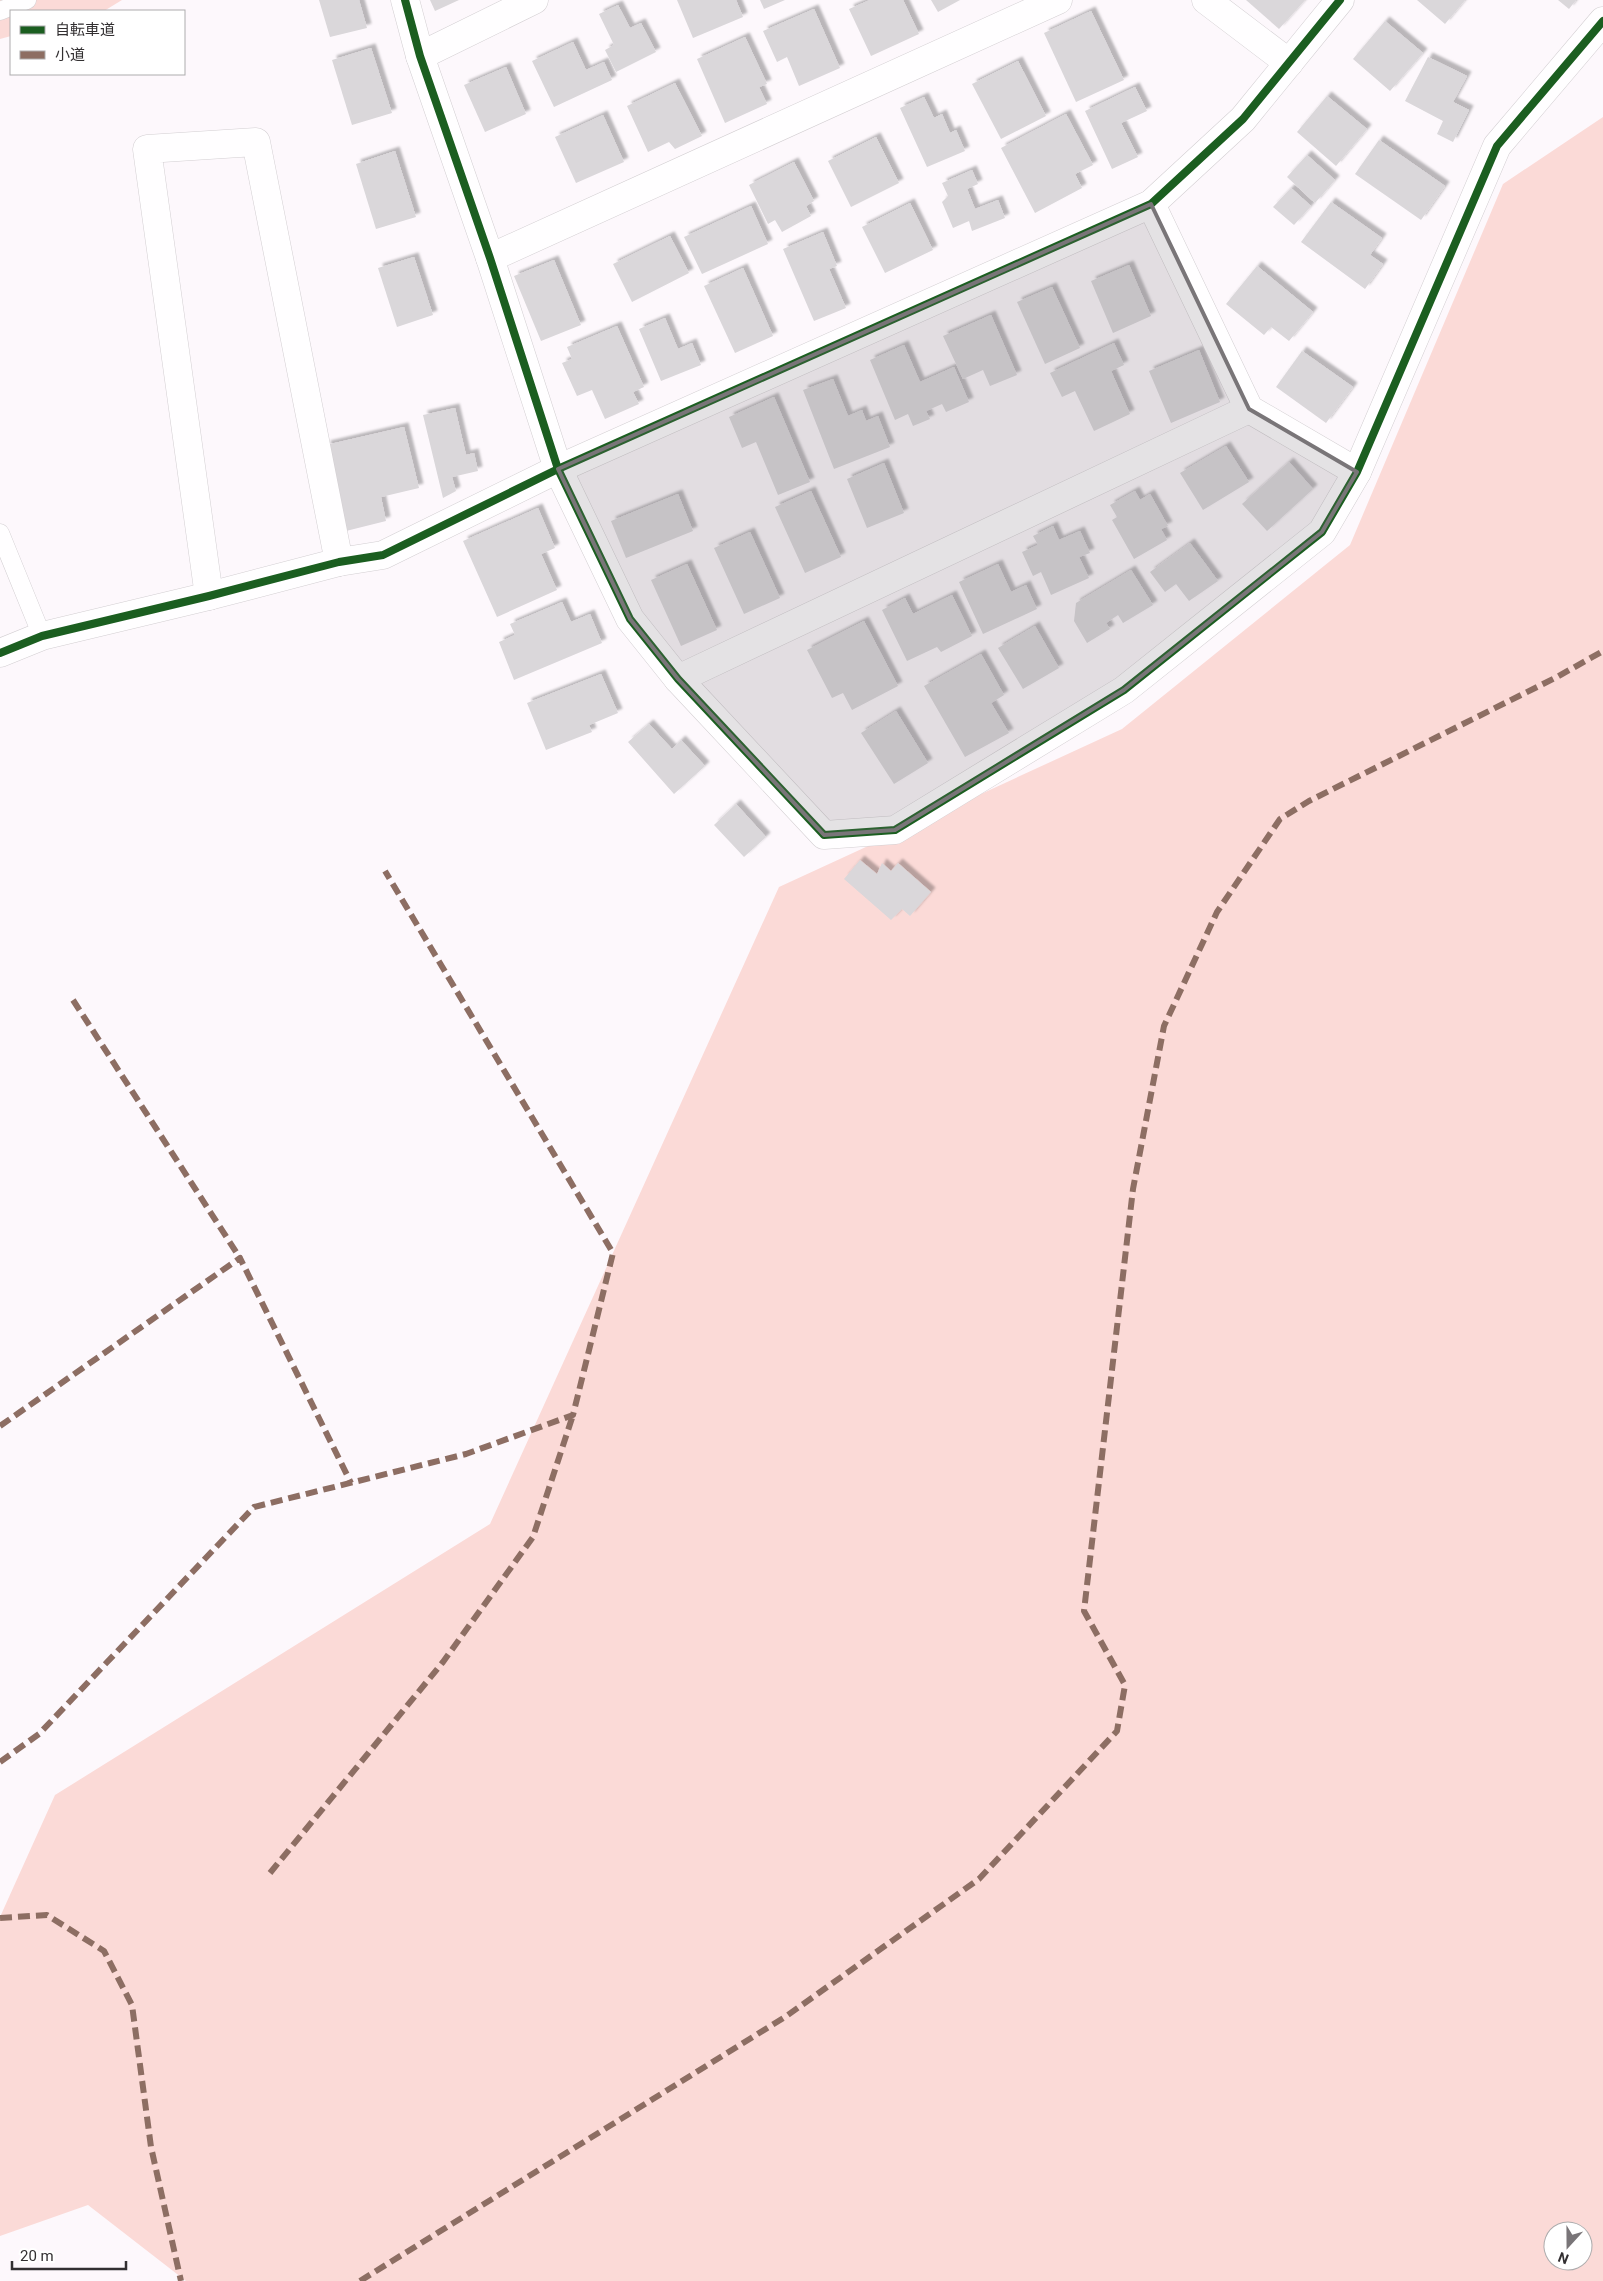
<svg xmlns="http://www.w3.org/2000/svg" width="1603" height="2281" viewBox="0 0 1603 2281" font-family="Roboto,'Noto Sans JP',sans-serif">
<style>
.green{fill:#fbdad7;fill-rule:evenodd}
.building{fill:#dad7da;filter:url(#shadow)}
.lines{fill:none;stroke-linecap:round;stroke-linejoin:round}
.service-casing{stroke:#d3cfd2;stroke-width:19}
.minor-casing{stroke:#d3cfd2;stroke-width:29}
.service{stroke:#fffeff;stroke-width:18}
.minor{stroke:#fffeff;stroke-width:28}
.quiet{stroke:#8d6e63;stroke-width:6;stroke-dasharray:12 6;stroke-linecap:butt}
.cycleway-casing{stroke:#fff;stroke-width:11}
.cycleway{stroke:#1b5e20;stroke-width:8}
.marked{fill:#797578;fill-opacity:0.2;stroke:#797578;stroke-width:4;stroke-linejoin:round}
</style>
<defs>
<filter id="shadow"><feDropShadow dx="4.5" dy="-4.5" stdDeviation="1" flood-color="#0004"/></filter>
</defs>
<rect width="100%" height="100%" fill="#fdf8fc"/>
<g class="green">
<polygon points="0,0 122,0 104,11 11,11 11,36 0,39"/>
<path d="M1603,117V2281H186L88,2205L0,2236V1917L55,1795L490,1524L779,887L1122,729L1350,545L1503,184ZM1553,2231H1583V2261H1553Z"/>
</g>
<g class="building">
<polygon points="319,0 359,0 367,28 330,37"/>
<polygon points="430,0 459,0 435,11"/>
<polygon points="677,0 736,0 743,17 693,38"/>
<polygon points="760,0 785,0 764,9"/>
<polygon points="870,0 903,0 919,34 871,56 849,9"/>
<polygon points="931,0 960,0 938,12"/>
<polygon points="1246,0 1305,0 1279,29"/>
<polygon points="1417,0 1465,0 1445,24"/>
<polygon points="1558,0 1576,0 1569,9"/>
<polygon points="618,5 630,28 641,23 656,52 616,72 605,50 614,45 599,14"/>
<polygon points="814,9 840,68 799,86 787,57 777,62 763,31"/>
<polygon points="1091,11 1124,80 1076,102 1044,33"/>
<polygon points="1385,21 1423,53 1390,91 1353,59"/>
<polygon points="745,37 767,84 759,87 767,104 725,123 697,59"/>
<polygon points="573,42 586,70 604,62 612,80 554,107 532,61"/>
<polygon points="371,48 392,113 352,125 332,60"/>
<polygon points="1428,57 1467,76 1453,102 1469,110 1453,142 1437,134 1443,121 1405,101"/>
<polygon points="1018,61 1046,116 1001,139 972,84"/>
<polygon points="506,67 526,114 485,132 464,85"/>
<polygon points="675,83 702,136 675,149 669,142 648,152 627,106"/>
<polygon points="1135,87 1147,111 1121,123 1138,157 1112,169 1085,111"/>
<polygon points="1327,96 1367,129 1336,166 1297,132"/>
<polygon points="924,97 934,118 942,114 950,133 956,130 965,151 927,167 900,108"/>
<polygon points="1066,114 1093,165 1075,174 1082,188 1035,213 1001,148"/>
<polygon points="603,115 624,162 576,183 555,137"/>
<polygon points="876,137 899,183 851,207 828,161"/>
<polygon points="1379,140 1445,186 1421,220 1355,174"/>
<polygon points="395,151 416,217 376,229 356,164"/>
<polygon points="1307,155 1335,180 1315,203 1287,177"/>
<polygon points="794,162 814,201 806,206 811,216 782,232 775,220 768,224 749,185"/>
<polygon points="972,170 978,184 967,189 975,209 998,200 1005,218 972,231 969,221 953,228 942,202 948,196 942,183"/>
<polygon points="1291,188 1311,206 1294,225 1273,207"/>
<polygon points="1331,202 1382,238 1370,255 1383,264 1365,289 1301,242"/>
<polygon points="910,203 933,250 885,273 862,227"/>
<polygon points="751,206 768,244 702,274 684,237"/>
<polygon points="823,232 837,266 829,269 846,308 814,321 783,249"/>
<polygon points="670,236 689,273 632,302 613,264"/>
<polygon points="414,257 433,315 397,327 378,268"/>
<polygon points="554,260 581,325 541,341 514,276"/>
<polygon points="1129,265 1151,316 1113,333 1091,281"/>
<polygon points="1257,266 1313,312 1289,341 1271,327 1264,335 1226,304"/>
<polygon points="743,268 773,336 735,353 704,286"/>
<polygon points="1052,287 1080,348 1045,364 1017,302"/>
<polygon points="991,315 1017,375 990,386 983,370 963,379 943,336"/>
<polygon points="665,318 678,349 692,343 701,365 661,381 639,329"/>
<polygon points="617,326 644,387 633,392 639,404 605,419 592,390 577,396 562,363 572,359 567,347"/>
<polygon points="1114,343 1124,365 1111,371 1130,414 1094,431 1075,391 1062,397 1050,373"/>
<polygon points="904,345 920,382 954,367 969,402 946,412 942,404 926,411 930,419 913,426 908,414 895,420 870,360"/>
<polygon points="1199,350 1220,402 1171,423 1149,371"/>
<polygon points="1302,351 1353,387 1326,423 1276,387"/>
<polygon points="833,379 848,416 862,410 866,421 878,416 890,447 834,469 803,390"/>
<polygon points="774,397 810,482 778,495 756,442 742,448 729,417"/>
<polygon points="455,408 466,455 474,453 478,471 452,477 456,491 443,498 423,415"/>
<polygon points="404,427 419,488 381,497 386,521 346,531 326,445"/>
<polygon points="1226,446 1249,482 1203,510 1180,473"/>
<polygon points="1289,462 1313,489 1267,531 1242,504"/>
<polygon points="884,463 904,513 867,528 847,479"/>
<polygon points="811,491 841,557 805,573 775,507"/>
<polygon points="1135,491 1140,500 1150,494 1168,526 1161,529 1167,540 1134,559 1112,520 1117,517 1110,505"/>
<polygon points="678,494 693,531 626,558 611,521"/>
<polygon points="538,508 555,548 541,554 557,590 497,617 463,541"/>
<polygon points="1053,526 1059,540 1080,531 1090,553 1079,557 1089,578 1051,595 1041,572 1033,576 1022,552 1038,545 1033,536"/>
<polygon points="750,532 780,598 744,614 714,548"/>
<polygon points="1190,543 1218,581 1189,601 1176,584 1165,592 1150,572"/>
<polygon points="687,564 717,630 681,646 651,580"/>
<polygon points="998,564 1011,592 1026,585 1037,609 983,634 959,582"/>
<polygon points="1131,570 1153,605 1123,623 1118,615 1106,623 1110,629 1087,643 1074,621 1076,603"/>
<polygon points="952,595 972,636 941,652 937,647 907,661 882,610 905,598 913,614"/>
<polygon points="562,602 571,622 590,614 602,643 514,680 499,642 515,635 510,624"/>
<polygon points="864,621 898,686 852,710 843,693 832,698 807,650"/>
<polygon points="1035,626 1059,668 1023,689 998,648"/>
<polygon points="981,654 1004,695 991,703 1009,733 965,757 924,686"/>
<polygon points="601,674 618,713 589,725 592,732 546,750 527,703"/>
<polygon points="896,711 928,763 894,784 861,733"/>
<polygon points="649,724 672,749 681,740 705,766 674,794 628,742"/>
<polygon points="736,804 766,837 744,857 714,825"/>
<polygon points="860,860 877,874 882,863 891,871 898,863 931,892 910,916 902,909 891,920 844,879"/>
</g>
<g class="lines">
<g class="service-casing">
<g id="service">
<polyline points="0,11 27,0"/>
<polyline points="0,533 42,636"/>
</g>
</g>
<g class="minor-casing">
<g id="minor">
<polyline points="405,0 420,56 490,258 558,469 630,619 678,679 824,835 895,830 1124,690 1322,532 1357,472 1497,146 1603,21"/>
<polyline points="1206,0 1289,63"/>
<polyline points="420,56 534,0"/>
<polyline points="1151,204 1249,409 1357,472"/>
<polyline points="490,258 1058,0"/>
<polyline points="209,596 147,149 256,142 339,562"/>
<polyline points="0,653 42,636 209,596 339,562 383,555 558,469 1151,204 1243,119 1340,0"/>
<polyline points="678,679 1249,409"/>
</g>
</g>
<use href="#service" class="service"/>
<use href="#minor" class="minor"/>
<g class="quiet">
<polyline points="73,1000 240,1258"/>
<polyline points="0,1426 240,1258 351,1483"/>
<polyline points="0,1762 39,1734 254,1507 466,1454 573,1415 613,1253 385,871"/>
<polyline points="270,1873 443,1662 533,1537 573,1415"/>
<polyline points="0,1918 47,1915 104,1951 132,2005 151,2147 181,2281"/>
<polyline points="360,2281 785,2017 979,1879 1117,1731 1125,1685 1084,1611 1133,1189 1164,1026 1217,912 1280,819 1309,801 1557,677 1603,651"/>
</g>
<g class="cycleway-casing">
<g id="cycleway">
<polyline points="405,0 420,56 490,258 558,469 630,619 678,679 824,835 895,830 1124,690 1322,532 1357,472 1497,146 1603,21"/>
<polyline points="0,653 42,636 209,596 339,562 383,555 558,469 1151,204 1243,119 1340,0"/>
</g>
</g>
<use href="#cycleway" class="cycleway"/>
</g>
<path class="marked" d="M1151,204L1249,409L1357,472L1322,532L1124,690L895,830L824,835L678,679L630,619L558,469Z"/>
<rect x="10" y="10" width="175" height="65" fill="#ffffff" stroke="#adacad"/>
<rect x="20" y="26" width="25" height="8" fill="#1b5e20" stroke="#adacad"/>
<text x="55" y="35" font-size="15" fill="#322f31">自転車道</text>
<rect x="20" y="51" width="25" height="8" fill="#8d6e63" stroke="#adacad"/>
<text x="55" y="60" font-size="15" fill="#322f31">小道</text>
<g transform="translate(1568 2246) rotate(201)"><circle r="24" fill="#ffffff" stroke="#adacad"/>
<path d="M0-4L9 19L0 12L-9 19Z" fill="#797578"/>
<text y="-8" font-size="14" font-weight="bold" text-anchor="middle" fill="#322f31">N</text>
</g>
<path d="M12 2261v8h114v-8" fill="none" stroke="#322f31" stroke-width="2.5"/>
<text x="20" y="2261" font-size="15" fill="#322f31" stroke="#ffffff" stroke-width="4" paint-order="stroke">20 m</text>
</svg>
